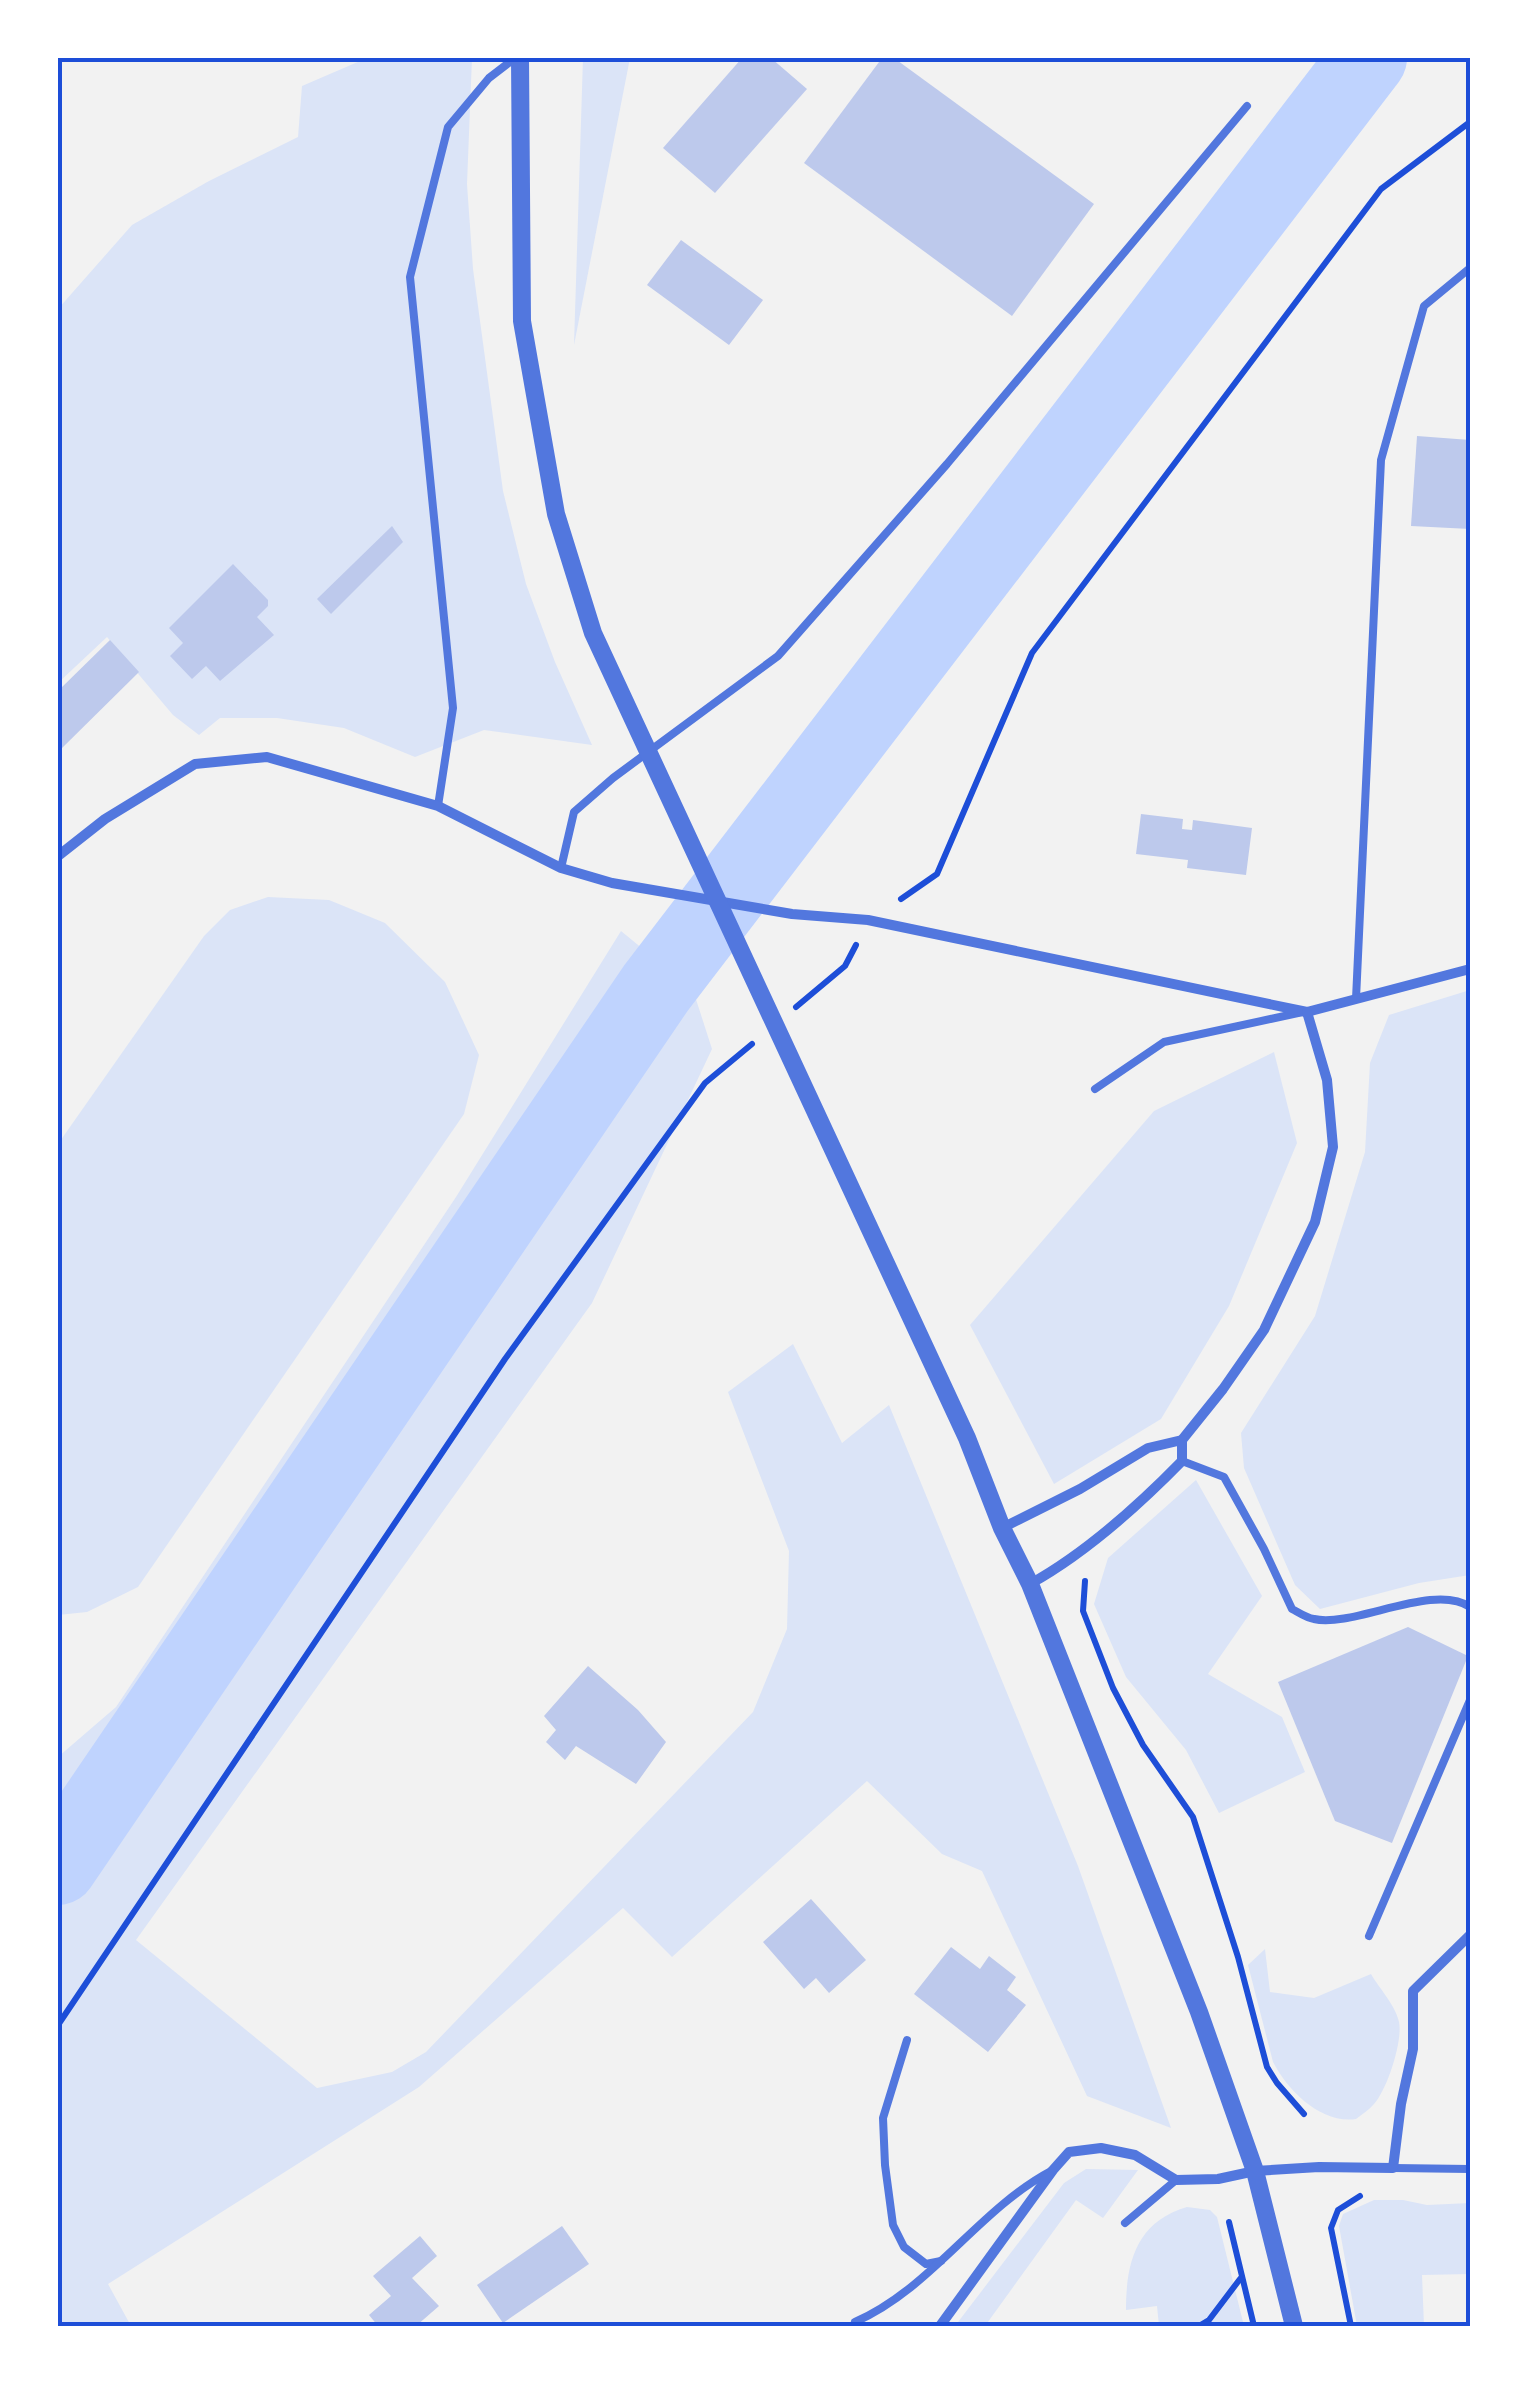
<svg xmlns="http://www.w3.org/2000/svg" width="1528" height="2384" viewBox="0 0 1528 2384" font-family="Figtree,sans-serif">
<style>
.green{fill:#dbe4f7}
.lines{fill:none;stroke-linecap:round;stroke-linejoin:round}
.river{stroke:#bfd3fe;stroke-width:78}
.building{fill:#bdc9ec}
.path{stroke:#1d4ed8;stroke-width:6}
.service{stroke:#5277de;stroke-width:8}
.minor{stroke:#5277de;stroke-width:10}
.tertiary{stroke:#5277de;stroke-width:18}
.neatline{fill:none;stroke:#1d4ed8;stroke-width:4}
</style>
<rect width="100%" height="100%" fill="#f2f2f2"/>
<g class="green">
<polygon points="367,58 472,58 467,184 473,269 503,491 526,584 555,662 592,745 484,730 415,757 344,728 277,718 220,718 199,735 173,715 107,637 58,683 58,309 132,225 209,181 298,137 302,86"/>
<polygon points="583,58 630,58 574,345"/>
<polygon points="268,897 329,900 385,923 445,982 479,1055 464,1114 138,1587 87,1612 58,1615 58,1144 204,936 230,910"/>
<polygon points="621,931 693,990 712,1049 592,1303 136,1940 317,2088 392,2072 426,2052 753,1712 787,1629 789,1551 728,1392 793,1344 842,1443 889,1405 1078,1866 1171,2128 1087,2096 982,1871 942,1854 867,1781 672,1957 623,1908 419,2087 108,2284 131,2326 58,2326 58,1757 116,1707 456,1197"/>
<polygon points="1470,990 1470,1575 1419,1583 1320,1609 1295,1585 1244,1468 1241,1433 1315,1316 1365,1152 1370,1063 1389,1015"/>
<polygon points="1274,1052 1297,1143 1229,1306 1161,1419 1054,1484 970,1325 1154,1111"/>
<polygon points="1196,1480 1262,1596 1208,1674 1282,1717 1305,1772 1219,1813 1186,1750 1126,1677 1094,1604 1108,1558"/>
<path d="M1265,1949L1270,1992L1314,1998L1371,1974C1379,1988 1396,2006 1399,2022C1403,2041 1387,2090 1374,2104C1369,2110 1362,2114 1356,2119C1321,2124 1288,2091 1273,2062L1248,1965Z"/>
<polygon points="1086,2169 1138,2170 1103,2218 1076,2200 985,2326 955,2326 1064,2183"/>
<polygon points="1374,2200 1403,2200 1427,2205 1470,2203 1470,2274 1422,2275 1424,2326 1357,2326 1339,2226 1343,2214"/>
<path d="M1187,2207L1210,2210L1217,2217L1244,2326H1159L1157,2306L1126,2310C1126,2263 1136,2222 1187,2207Z"/>
</g>
<g class="lines">
<polyline class="river" points="58,1866 656,988 1368,58"/>
</g>
<g class="building">
<polygon points="742,58 771,58 807,89 715,193 663,148"/>
<polygon points="882,58 894,58 1094,204 1012,316 804,163"/>
<polygon points="681,240 763,300 729,345 647,285"/>
<polygon points="1417,436 1470,440 1470,529 1411,526"/>
<polygon points="392,526 403,542 331,614 317,599"/>
<polygon points="233,564 268,600 268,606 257,617 274,635 220,681 206,666 192,679 170,656 183,643 169,628"/>
<polygon points="110,640 139,672 58,752 58,691"/>
<polygon points="1141,814 1183,819 1182,829 1192,830 1193,820 1252,828 1246,875 1187,868 1188,860 1136,854"/>
<polygon points="1408,1627 1468,1656 1392,1843 1335,1821 1278,1682"/>
<polygon points="588,1666 638,1710 666,1742 636,1784 576,1746 565,1760 546,1742 556,1730 544,1716"/>
<polygon points="811,1899 866,1960 829,1993 816,1978 804,1989 763,1942"/>
<polygon points="951,1947 980,1969 989,1956 1016,1977 1007,1990 1026,2005 988,2052 914,1994"/>
<polygon points="562,2226 589,2264 503,2323 477,2285"/>
<polygon points="420,2236 437,2256 412,2278 439,2306 416,2326 378,2326 369,2315 391,2296 373,2276"/>
</g>
<g class="lines">
<g class="path">
<polyline points="901,899 937,874 1032,653 1381,189 1470,122"/>
<polyline points="796,1007 845,966 856,945"/>
<polyline points="1085,1581 1083,1611 1113,1688 1143,1745 1193,1817 1238,1957 1267,2067 1277,2083 1304,2114"/>
<polyline points="58,2025 505,1359 705,1083 752,1044"/>
<polyline points="1229,2222 1254,2326"/>
<polyline points="1199,2326 1209,2320 1240,2279"/>
<polyline points="1351,2326 1331,2228 1338,2210 1360,2196"/>
</g>
<g class="service">
<polyline points="438,806 453,708 410,277 448,127 489,78 515,58"/>
<polyline points="561,868 574,812 613,778 778,656 947,464 1247,106"/>
<polyline points="1356,999 1381,460 1424,306 1470,268"/>
<polyline points="1095,1089 1164,1042 1303,1012"/>
<path d="M1182,1461L1224,1477L1264,1549L1292,1609C1298,1612 1306,1618 1314,1619C1353,1628 1434,1582 1470,1607"/>
<polyline points="1369,1936 1470,1700"/>
<polyline points="907,2040 883,2118 885,2165 893,2225 904,2247 926,2264 941,2261"/>
<polyline points="1393,2168 1470,2169"/>
<polyline points="1125,2223 1176,2180"/>
<path d="M855,2322C932,2288 978,2210 1051,2171"/>
</g>
<g class="minor">
<polyline points="58,856 105,819 195,764 267,757 438,806 561,868 612,883 792,914 868,920 1307,1012 1470,969"/>
<polyline points="1002,1528 1080,1489 1148,1448 1182,1440 1223,1389 1264,1330 1315,1222 1333,1147 1327,1080 1307,1012"/>
<path d="M1030,1584C1086,1553 1137,1507 1182,1461V1440"/>
<polyline points="940,2326 1053,2170 1069,2152 1101,2148 1135,2155 1176,2180 1218,2179 1255,2171 1319,2167 1393,2168 1401,2104 1413,2049 1413,1991 1470,1935"/>
</g>
<polyline class="tertiary" points="520,58 522,321 556,514 593,633 967,1438 1002,1528 1030,1584 1199,2012 1255,2171 1294,2326"/>
</g>
<rect width="1528" height="2384" fill="none" stroke="#ffffff" stroke-width="120"/>
<rect x="60" y="60" width="1408" height="2264" class="neatline"/>
</svg>
